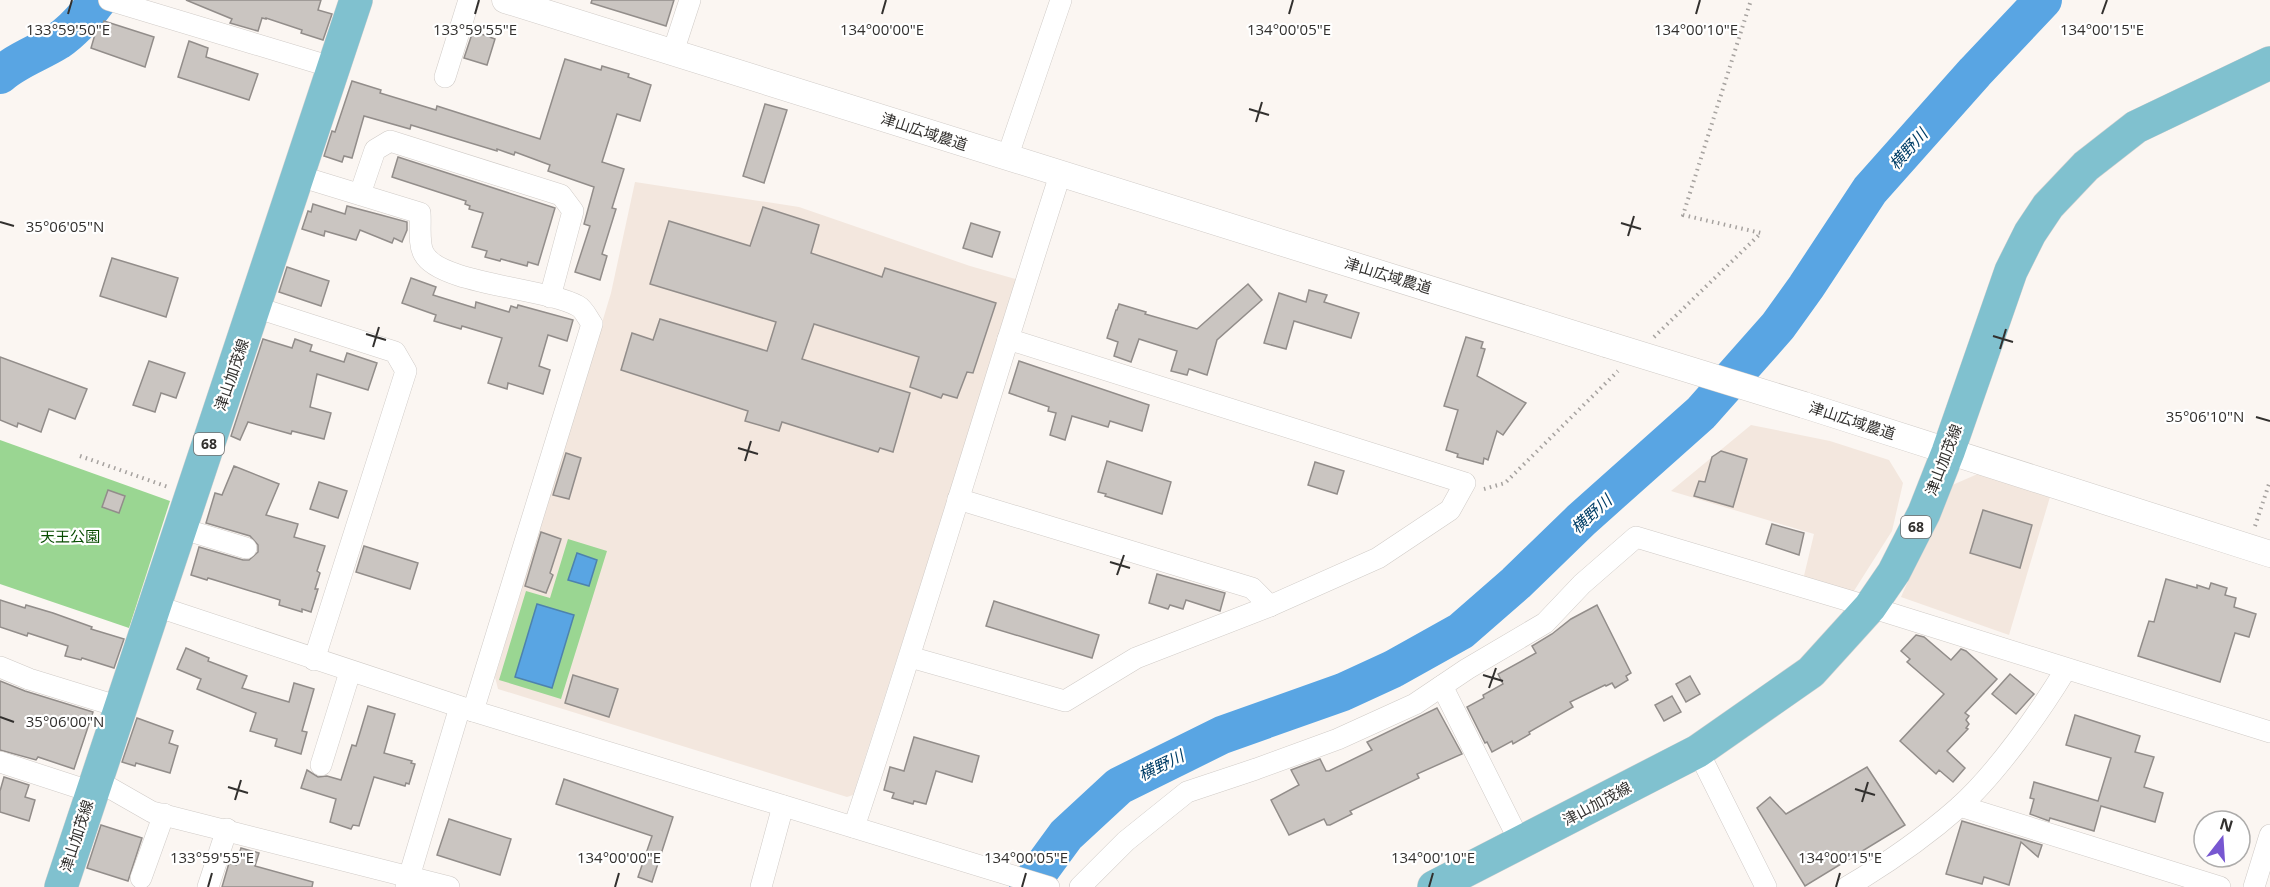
<svg xmlns="http://www.w3.org/2000/svg" width="2270" height="887" viewBox="0 0 2270 887" font-family="'Open Sans','Noto Sans JP',sans-serif">
<style>
.built{fill:#f3e7de}
.green{fill:#9ad692}
.water{fill:#59a5e3;stroke:#4d82ad;stroke-width:1.5}
.lines{fill:none;stroke-linecap:round;stroke-linejoin:round}
.river{stroke:#59a5e3;stroke-width:38}
.building{fill:#cac5c1;stroke:#928d8a;stroke-width:1.5}
.minor-casing{stroke:#d0cbc7;stroke-width:22}
.tertiary-casing{stroke:#d0cbc7;stroke-width:27}
.primary-casing{stroke:#d2d1d1;stroke-width:34}
.path{stroke:#a6a29f;stroke-width:4;stroke-dasharray:1.5 4.5;stroke-linecap:butt}
.minor{stroke:#fff;stroke-width:21}
.tertiary{stroke:#fff;stroke-width:26}
.primary{stroke:#80c1cf;stroke-width:33}
.tertiary-bridge-casing{stroke:#d0cbc7;stroke-width:27;stroke-linecap:butt}
.tertiary-bridge{stroke:#fff;stroke-width:26}
.ticks{fill:none;stroke:#32302e;stroke-width:2}
.labels{text-anchor:middle;stroke-width:4.5;stroke-linejoin:round;paint-order:stroke}
.shield{fill:#fff;stroke:#706e6d;stroke-width:1.5}
.shield-label{font-size:14px;font-weight:bold;fill:#32302e}
.street-label{font-size:15px;fill:#32302e;stroke:#fff}
.park-label{font-size:15px;fill:#084c01;stroke:#fff}
.water-label{font-size:16px;font-style:italic;fill:#003e67;stroke:#fff}
.ticks-label{font-size:15px;text-anchor:middle;fill:#32302e;stroke:#fff;stroke-width:4.5;stroke-linejoin:round;paint-order:stroke}
</style>
<rect width="100%" height="100%" fill="#fbf6f2"/>
<g class="built">
<polygon points="635,182 799,207 970,266 1019,280 853,795 847,797 498,689 495,677 611,293"/>
<polygon points="1751,425 1830,441 1889,460 1903,483 1892,531 1852,594 1803,580 1814,534 1671,491"/>
<polygon points="1980,473 2050,497 2009,635 1901,597 1950,486"/>
</g>
<g class="green">
<polygon points="0,440 170,501 129,628 0,584"/>
<polygon points="568,539 607,551 561,699 499,680 526,591 550,598"/>
</g>
<g class="water">
<polygon points="577,553 597,560 589,586 568,580"/>
<polygon points="537,604 574,615 552,688 515,677"/>
</g>
<g class="lines">
<g class="river">
<path d="M0,75C17,60 39,53 58,41C74,30 86,16 98,0"/>
<polyline points="1028,887 1066,835 1119,786 1222,735 1343,692 1393,669 1461,631 1516,583 1581,520 1701,413 1778,326 1806,287 1870,190 1975,72 2043,0"/>
</g>
</g>
<g class="building">
<polygon points="186,0 321,0 318,10 332,14 323,40 301,33 302,30 266,18 266,19 262,18 258,31 230,23 232,19"/>
<polygon points="592,0 674,0 666,26 591,3"/>
<polygon points="104,21 154,37 145,67 91,48 98,24 102,26"/>
<polygon points="473,31 495,39 487,65 464,58"/>
<polygon points="189,41 208,48 206,57 258,74 249,100 178,77"/>
<polygon points="565,59 601,70 602,66 629,74 628,77 651,85 640,121 617,114 602,162 624,169 612,208 616,209 602,254 607,256 600,280 575,272 590,226 584,224 594,187 548,171 550,165 515,152 514,155 497,149 497,151 411,125 410,129 364,116 352,158 344,156 342,162 324,156 332,131 335,132 352,81 381,90 380,93 436,110 437,106 540,139"/>
<polygon points="765,104 787,110 764,183 743,176"/>
<polygon points="398,157 555,208 538,265 528,262 527,266 501,259 500,261 485,257 487,251 472,247 483,213 469,209 470,206 465,204 466,201 392,177"/>
<polygon points="313,204 345,214 347,206 381,215 407,222 407,230 402,242 394,238 392,243 360,230 356,240 325,231 324,236 302,229 308,211 311,212"/>
<polygon points="763,207 819,225 811,253 882,277 885,268 996,303 973,373 967,372 957,398 943,394 941,398 910,387 919,357 814,324 802,359 910,393 893,452 880,448 878,452 782,422 779,431 745,421 748,411 621,370 632,333 653,340 660,319 767,351 776,322 650,284 669,221 750,246"/>
<polygon points="971,223 1000,232 992,257 963,248"/>
<polygon points="112,258 178,278 166,317 100,296"/>
<polygon points="287,267 329,281 321,306 279,292"/>
<polygon points="411,278 436,287 433,295 475,308 476,302 509,312 511,306 517,308 518,305 573,320 567,341 548,335 539,366 550,370 543,394 508,383 507,389 488,383 502,338 462,326 461,329 434,321 436,315 402,303"/>
<polygon points="1248,284 1262,300 1217,340 1207,375 1189,369 1187,375 1171,371 1177,351 1139,339 1131,362 1114,356 1118,342 1107,338 1116,310 1117,310 1119,304 1146,312 1145,314 1197,329"/>
<polygon points="1309,290 1327,295 1324,302 1359,313 1351,338 1294,321 1286,349 1264,343 1279,293 1306,302"/>
<polygon points="1466,337 1483,342 1481,348 1485,349 1477,376 1526,403 1503,435 1497,431 1488,460 1484,458 1483,464 1457,457 1458,454 1446,450 1458,410 1444,406"/>
<polygon points="263,339 292,348 295,339 312,345 310,351 344,362 347,353 377,363 368,390 317,374 310,407 331,413 324,439 292,431 291,434 248,422 240,440 231,436"/>
<polygon points="0,357 87,389 75,419 49,409 41,432 18,423 17,427 0,420"/>
<polygon points="149,361 185,373 176,398 161,393 155,412 133,405"/>
<polygon points="1019,361 1149,405 1142,431 1110,421 1108,427 1072,416 1065,440 1050,435 1056,413 1048,411 1049,407 1009,393"/>
<polygon points="1721,451 1747,459 1733,507 1694,496 1699,481 1705,482 1712,457"/>
<polygon points="566,453 581,458 569,499 553,495"/>
<polygon points="1107,461 1171,482 1162,514 1105,496 1106,494 1098,492"/>
<polygon points="1315,462 1344,471 1337,494 1308,485"/>
<polygon points="234,466 279,484 266,515 298,524 294,537 325,546 317,571 320,573 315,589 318,589 311,612 302,609 302,612 279,605 280,600 208,578 207,580 191,575 199,547 243,560 249,560 258,552 258,545 250,536 206,523 215,493 222,495"/>
<polygon points="319,482 347,491 338,518 310,509"/>
<polygon points="108,490 125,496 119,513 102,507"/>
<polygon points="1983,510 2032,525 2020,568 1970,553"/>
<polygon points="1772,524 1804,533 1799,555 1766,544"/>
<polygon points="541,532 561,539 550,573 553,575 546,593 525,586"/>
<polygon points="364,546 418,563 410,589 356,572"/>
<polygon points="1157,574 1225,593 1220,611 1186,600 1183,609 1170,605 1168,609 1149,603"/>
<polygon points="2166,579 2197,588 2197,585 2209,589 2211,583 2227,588 2225,595 2236,598 2234,607 2256,614 2249,637 2235,633 2220,682 2138,656 2149,621 2154,622"/>
<polygon points="0,600 25,608 26,605 53,613 92,627 91,629 124,639 114,668 82,658 81,660 65,656 68,646 28,633 27,636 0,627"/>
<polygon points="994,601 1099,635 1092,658 986,626"/>
<polygon points="1597,605 1631,673 1626,676 1628,680 1615,688 1612,683 1606,686 1605,685 1570,702 1573,707 1529,732 1530,734 1513,744 1512,741 1492,752 1487,742 1485,743 1467,707 1484,698 1483,695 1503,684 1498,674 1536,653 1532,646 1552,634 1571,619"/>
<polygon points="1916,635 1924,637 1951,660 1961,649 1966,651 1997,679 1965,713 1969,716 1966,720 1969,724 1966,728 1968,729 1947,751 1965,768 1953,782 1939,770 1936,774 1900,741 1944,694 1907,662 1910,659 1901,651"/>
<polygon points="186,648 209,658 208,661 247,676 242,688 289,702 294,683 314,689 302,731 307,732 301,754 275,746 277,739 250,731 256,713 197,689 201,679 177,669"/>
<polygon points="2010,674 2034,694 2016,714 1992,694"/>
<polygon points="573,675 618,689 609,717 565,703"/>
<polygon points="1690,676 1700,694 1686,702 1676,684"/>
<polygon points="0,681 25,691 93,712 74,769 38,757 36,760 0,750"/>
<polygon points="1672,696 1681,712 1664,721 1655,705"/>
<polygon points="368,706 395,714 384,753 412,761 411,763 415,764 409,784 406,783 405,786 374,777 359,826 353,825 351,829 330,822 336,799 301,788 307,770 318,777 327,776 341,780 352,745 356,746"/>
<polygon points="1437,708 1462,754 1417,774 1419,778 1350,811 1352,814 1330,825 1327,825 1324,819 1289,835 1271,800 1299,785 1291,770 1320,759 1326,771 1329,771 1372,750 1367,742"/>
<polygon points="2075,715 2140,736 2135,752 2154,757 2144,787 2163,793 2155,822 2101,806 2094,831 2050,818 2049,821 2030,814 2034,799 2030,798 2034,782 2098,801 2111,758 2066,745"/>
<polygon points="137,718 173,731 169,743 178,746 170,773 136,763 135,766 122,762"/>
<polygon points="914,737 979,756 972,782 936,771 926,804 914,801 913,804 892,798 894,793 884,790 890,767 904,771"/>
<polygon points="1867,767 1905,825 1805,886 1757,808 1770,797 1786,814"/>
<polygon points="4,777 29,785 25,797 35,800 29,821 0,812 0,791"/>
<polygon points="564,779 673,817 652,882 638,877 652,836 556,804"/>
<polygon points="449,819 511,839 500,875 437,855"/>
<polygon points="1962,821 2042,845 2038,857 2021,842 2009,885 1984,877 1982,884 1946,874"/>
<polygon points="101,825 142,838 128,881 87,868"/>
<polygon points="241,848 259,853 255,866 313,882 312,887 222,887 229,863 236,865"/>
</g>
<g class="lines">
<g class="minor-casing">
<g id="minor">
<polyline points="109,0 335,68"/>
<polyline points="673,52 690,0"/>
<polyline points="445,77 469,0"/>
<polyline points="1007,158 1061,0"/>
<path d="M299,176L420,213C421,225 418,244 424,254C440,284 546,288 578,306C584,309 588,319 592,324L473,711"/>
<polyline points="360,194 375,150 390,141 561,195 573,211 550,297"/>
<polyline points="255,307 395,352 406,371 314,660"/>
<polyline points="958,499 1252,588 1270,606"/>
<polyline points="180,528 246,548"/>
<polyline points="153,605 473,711 1049,887"/>
<polyline points="910,657 1065,701 1136,658 1270,606 1378,558 1450,510 1465,483 1008,339"/>
<polyline points="0,667 29,679 120,707"/>
<polyline points="1442,686 1521,844"/>
<polyline points="1698,751 1766,887"/>
<polyline points="0,762 92,792"/>
<polyline points="321,765 350,672"/>
<polyline points="96,780 152,812 449,887"/>
<polyline points="1960,806 2220,887"/>
<path d="M854,827C926,611 990,392 1060,175"/>
<polyline points="141,878 164,814"/>
<polyline points="208,887 227,829"/>
<polyline points="406,887 460,707"/>
<polyline points="761,887 783,806"/>
<polyline points="1080,887 1126,841 1187,792 1256,769 1338,739 1415,704 1467,669 1545,623 1582,584 1636,537 1870,607 2270,732"/>
<path d="M1847,887C1886,864 1925,837 1959,807C1996,774 2040,712 2066,669"/>
<polyline points="2254,887 2270,835"/>
</g>
</g>
<g class="tertiary-casing">
<g id="tertiary">
<polyline points="505,0 1606,344"/>
<polyline points="1804,405 2270,554"/>
</g>
</g>
<g class="primary-casing">
<g id="primary">
<polyline points="61,887 356,0"/>
<polyline points="1434,887 1698,751 1811,672 1870,607 1894,572 1924,513 1948,452 2011,271 2030,233 2048,206 2086,166 2136,127 2270,63"/>
</g>
</g>
<g class="path">
<polyline points="1654,337 1761,233 1683,215 1751,0"/>
<polyline points="80,456 168,487"/>
<polyline points="1484,489 1505,483 1618,371"/>
<polyline points="2255,526 2270,481"/>
</g>
<use href="#minor" class="minor"/>
<use href="#tertiary" class="tertiary"/>
<use href="#primary" class="primary"/>
<g class="tertiary-bridge-casing">
<polyline id="tertiary-bridge" points="1606,344 1804,405"/>
</g>
<use href="#tertiary-bridge" class="tertiary-bridge"/>
</g>
<path class="ticks" d="M68,14L72,0M475,14L479,0M882,14L886,0M1289,14L1293,0M1696,14L1700,0M2102,14L2107,0M1249,109L1269,115M1256,122L1262,102M0,222L14,226M1621,223L1641,229M1628,236L1634,216M366,334L386,340M1993,336L2013,342M373,347L379,327M2000,349L2006,329M2256,417L2270,421M738,448L758,454M745,461L751,441M1110,562L1130,568M1117,575L1124,555M1483,675L1503,681M1489,688L1496,668M0,717L14,722M228,787L248,793M1855,789L1875,795M235,800L241,780M1862,802L1868,782M208,887L212,873M615,887L619,873M1022,887L1026,873M1429,887L1433,873M1836,887L1840,873"/>
<g class="labels">
<g class="shield">
<rect x="194" y="433" width="30" height="22" rx="4.5"/>
<rect x="1901" y="516" width="30" height="22" rx="4.5"/>
</g>
<g class="shield-label">
<text x="209" y="449">68</text>
<text x="1916" y="532">68</text>
</g>
<g class="street-label">
<text transform="translate(924 132) rotate(18)" y="5">津山広域農道</text>
<text transform="translate(1388 276) rotate(17)" y="5">津山広域農道</text>
<text transform="translate(232 375) rotate(-71)" y="5">津山加茂線</text>
<text transform="translate(1852 421) rotate(18)" y="5">津山広域農道</text>
<text transform="translate(1944 460) rotate(-69)" y="5">津山加茂線</text>
<text transform="translate(1597 804) rotate(-28)" y="5">津山加茂線</text>
<text transform="translate(77 836) rotate(-72)" y="5">津山加茂線</text>
</g>
<g class="park-label">
<text x="70" y="542">天王公園</text>
</g>
<g class="water-label">
<text transform="translate(1908 149) rotate(-48)" y="6">横野川</text>
<text transform="translate(1591 514) rotate(-42)" y="6">横野川</text>
<text transform="translate(1161 765) rotate(-26)" y="6">横野川</text>
</g>
</g>
<g class="ticks-label">
<text x="68" y="35">133°59'50"E</text>
<text x="475" y="35">133°59'55"E</text>
<text x="882" y="35">134°00'00"E</text>
<text x="1289" y="35">134°00'05"E</text>
<text x="1696" y="35">134°00'10"E</text>
<text x="2102" y="35">134°00'15"E</text>
<text x="65" y="232">35°06'05"N</text>
<text x="2205" y="422">35°06'10"N</text>
<text x="65" y="727">35°06'00"N</text>
<text x="212" y="863">133°59'55"E</text>
<text x="619" y="863">134°00'00"E</text>
<text x="1026" y="863">134°00'05"E</text>
<text x="1433" y="863">134°00'10"E</text>
<text x="1840" y="863">134°00'15"E</text>
</g>
<g transform="translate(2222 839) rotate(17)"><circle r="28" fill="#ffffff" stroke="#adacab" stroke-width="1.5"/>
<path d="M0-4.5L10 22L0 15L-10 22Z" fill="#7757d1"/>
<text y="-9" font-size="16" font-weight="bold" text-anchor="middle" fill="#32302e">N</text>
</g>
</svg>
